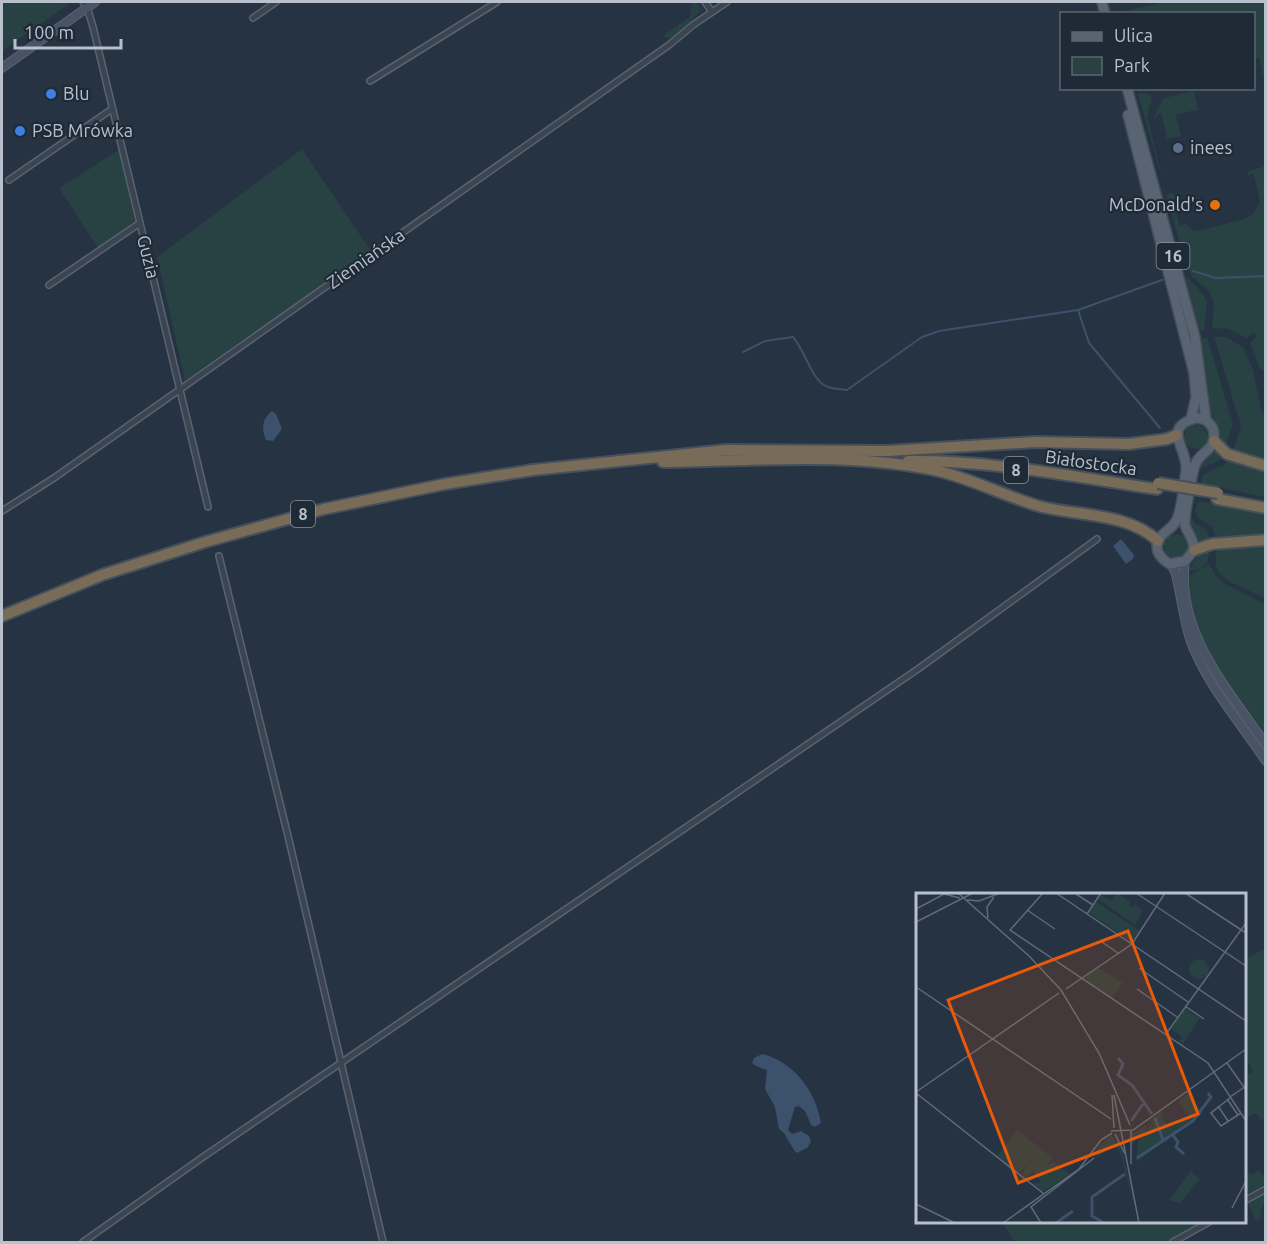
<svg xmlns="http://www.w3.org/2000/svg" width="1267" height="1244" viewBox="0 0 1267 1244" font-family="Ubuntu,sans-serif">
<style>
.green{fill:#284143}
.water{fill:#3c516b}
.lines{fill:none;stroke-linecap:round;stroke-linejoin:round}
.stream{stroke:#3c516b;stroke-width:2}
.street-casing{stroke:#59636f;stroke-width:8}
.secondary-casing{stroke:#59636f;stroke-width:10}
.primary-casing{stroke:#444e5b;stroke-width:12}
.highway-casing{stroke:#45505c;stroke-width:14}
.street{stroke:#3b4552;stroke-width:5}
.secondary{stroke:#485465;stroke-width:8}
.primary{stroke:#596472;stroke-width:9}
.highway{stroke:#786b57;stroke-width:10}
.highway-bridge-casing{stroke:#45505c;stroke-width:14;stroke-linecap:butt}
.highway-bridge{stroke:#786b57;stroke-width:10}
.shop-dot{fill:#3f7fe0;stroke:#1f2a37;stroke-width:2}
.service-dot{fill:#5c6f8a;stroke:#1f2a37;stroke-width:2}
.food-dot{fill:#e8710a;stroke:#1f2a37;stroke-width:2}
.labels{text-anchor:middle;stroke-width:4.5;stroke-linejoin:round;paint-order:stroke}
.shield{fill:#1f2a37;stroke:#8a939f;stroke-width:1.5}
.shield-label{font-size:16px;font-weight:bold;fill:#b8c0cc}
.poi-label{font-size:18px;fill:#b8c0cc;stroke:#1f2a37;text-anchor:start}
.street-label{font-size:18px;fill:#b8c0cc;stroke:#1f2a37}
.inset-river{fill:none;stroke:#3c516b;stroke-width:3}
.inset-road{fill:none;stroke:#606b79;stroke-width:1.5}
.view{fill:#e8590c;fill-opacity:0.15;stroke:#e8590c;stroke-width:3}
.inset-edge{fill:none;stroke:#b8c0cc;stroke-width:3}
</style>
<rect width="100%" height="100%" fill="#263342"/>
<g class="green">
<polygon points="2,2 72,2 2,51"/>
<polygon points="692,2 695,2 700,8 698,13 691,20 700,14 702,4 701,14 671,38 665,37 664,35 690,17"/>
<polygon points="1163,2 1265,2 1265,83 1259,58 1254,59 1254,14 1117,13"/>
<polygon points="1194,91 1198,109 1197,111 1195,110 1176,115 1181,136 1167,139 1161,113 1154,119 1157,110 1164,98"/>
<polygon points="1142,93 1149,94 1152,98 1147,116 1164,185 1138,94"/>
<polygon points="302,149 371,251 185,380 157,257"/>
<polygon points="119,150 135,222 98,248 59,188"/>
<path d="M1265,166L1266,372C1255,370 1257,352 1250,344L1257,335L1254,332L1246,338L1229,329L1212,328L1214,305L1211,296L1208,290L1192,277L1181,249L1186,246L1184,244H1180L1166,195L1172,193L1178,196V199L1174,204L1179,224L1181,226L1185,223L1192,230L1198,231L1244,219L1253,214L1260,202L1254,175L1252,173L1249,176L1247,173L1249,171Z"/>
<polygon points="1176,249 1186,277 1198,288 1207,301 1204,331 1195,328 1174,251"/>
<polygon points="1207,337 1233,424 1225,448 1219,438 1218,427 1207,413 1199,345 1202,339"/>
<polygon points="1214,337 1226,337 1243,347 1253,370 1261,409 1265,417 1265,461 1233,452 1241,426"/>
<circle cx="1196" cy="437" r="12"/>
<polygon points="1215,449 1222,456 1219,461 1203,467 1195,478 1198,465"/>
<polygon points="1229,459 1265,470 1265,497 1201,484 1203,475 1215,468 1222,467"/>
<polygon points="1199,501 1265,513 1265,536 1216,540 1212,527 1197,517 1195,509"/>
<polygon points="1189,514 1196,524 1207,530 1209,540 1199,543 1189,521"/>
<circle cx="1176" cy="546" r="12"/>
<path d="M1265,545V598C1254,592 1225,583 1219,572C1214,565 1216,556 1217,548Z"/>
<polygon points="1210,548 1207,564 1199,569 1187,572 1201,551"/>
<path d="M1209,564L1216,576L1224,583L1265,604V736L1260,732C1239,701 1211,669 1199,632C1192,614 1190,596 1187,577Z"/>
<polygon points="1265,948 1266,1118 1260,1120 1256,1113 1245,1119 1245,1076 1253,1072 1245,1055 1244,964 1247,958"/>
<polygon points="1244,1164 1250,1175 1260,1170 1265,1179 1265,1184 1245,1195"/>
<path d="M1265,1193C1266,1203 1259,1210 1261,1219L1256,1222L1248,1203Z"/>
<polygon points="1002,1222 1209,1222 1173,1242 1015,1242"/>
</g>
<g class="water">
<path d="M272,411L276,414L282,429L273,441L266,440C261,428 262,419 272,411Z"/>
<polygon points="1121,539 1134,555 1133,559 1126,564 1113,546"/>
<path d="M762,1054C793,1061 816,1091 821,1123L815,1127L811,1125L805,1111L799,1106L795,1107L788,1130L792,1134L801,1131L809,1136L811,1142L807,1148L797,1153L794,1150L784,1133L779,1129L775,1107L765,1089L767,1070L756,1066L752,1063L754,1058Z"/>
</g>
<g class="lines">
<g class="stream">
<polyline points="1193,271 1216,278 1266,276"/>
<polyline points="1078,310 1089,343 1160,428"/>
<path d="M743,352L765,341L793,337C805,350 812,382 828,387C834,389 841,389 847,390L922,337L939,331L1078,310L1162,280"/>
</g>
<g class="street-casing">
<g id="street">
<polyline points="83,2 87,7 93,27 208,507"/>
<polyline points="705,2 712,12"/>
<polyline points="253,18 276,2"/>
<polyline points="370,81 497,2"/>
<polyline points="9,180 112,109"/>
<polyline points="49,285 140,223"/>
<polyline points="2,511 54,478 669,45 693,25 727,2"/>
<polyline points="219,556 288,836 383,1242"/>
<polyline points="1244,1201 1266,1189"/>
<polyline points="83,1242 203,1157 918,669 1097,539"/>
<polyline points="1173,1242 1209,1222"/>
</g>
</g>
<g class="secondary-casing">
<g id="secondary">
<polyline points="2,68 95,2"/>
<path d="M1185,561C1175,631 1229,691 1266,745"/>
<path d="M1170,564L1175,571C1181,593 1183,617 1190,639C1206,684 1240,722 1266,761"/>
</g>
</g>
<g class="primary-casing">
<g id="primary">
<polyline points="1102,2 1105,14"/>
<polyline points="1127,88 1195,337 1206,420"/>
<polyline points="1128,115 1194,373 1196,397 1191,419"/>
<path d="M1196,418C1206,418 1214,425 1214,435C1215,451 1199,452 1195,465C1192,474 1184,517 1185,525C1188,535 1194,538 1194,550L1185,561L1170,564C1163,560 1157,555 1157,546C1158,533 1171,531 1176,521C1182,511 1184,484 1186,471C1189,449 1160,428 1196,418Z"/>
</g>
</g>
<g class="highway-casing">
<g id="highway">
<polyline points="1214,441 1227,454 1266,466"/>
<path d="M908,461C991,460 1075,477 1157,489"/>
<path d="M663,462C753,461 846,452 934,470C971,478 1006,497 1042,507C1080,516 1128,513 1158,541"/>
<polyline points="1217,499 1266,508"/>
<polyline points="1194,550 1212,544 1266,540"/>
<polyline points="2,616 102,575 205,542 324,509 445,484 533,470 726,450 887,451 1035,442 1129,444 1167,439 1177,435"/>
</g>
</g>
<use href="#street" class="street"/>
<use href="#secondary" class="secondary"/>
<use href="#primary" class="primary"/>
<use href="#highway" class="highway"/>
<g class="highway-bridge-casing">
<polyline id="highway-bridge" points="1158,483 1218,493"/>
</g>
<use href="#highway-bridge" class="highway-bridge"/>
</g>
<g class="shop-dot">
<circle cx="51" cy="94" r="6"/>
<circle cx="20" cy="131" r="6"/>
</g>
<circle class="service-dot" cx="1178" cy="148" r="6"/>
<circle class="food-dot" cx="1215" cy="205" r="6"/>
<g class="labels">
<g class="shield">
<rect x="1156.5" y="243" width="33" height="26" rx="4.5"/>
<rect x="1004" y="457" width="24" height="26" rx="4.5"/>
<rect x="291" y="501" width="24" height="26" rx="4.5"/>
</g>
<g class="shield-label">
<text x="1173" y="262">16</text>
<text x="1016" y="476">8</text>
<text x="303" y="520">8</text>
</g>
<g class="poi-label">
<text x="63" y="100">Blu</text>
<text x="32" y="137">PSB Mrówka</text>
<text x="1190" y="154">inees</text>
<text x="1203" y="211" text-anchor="end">McDonald's</text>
</g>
<g class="street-label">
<text transform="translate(148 257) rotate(76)" y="6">Guzia</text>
<text transform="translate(366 259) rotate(-35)" y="6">Ziemiańska</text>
<text transform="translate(1091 463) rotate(8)" y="6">Białostocka</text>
</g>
</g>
<g transform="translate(916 893)">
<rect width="330" height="330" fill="#263342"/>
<path d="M202,0L214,9L213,13L216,15L219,11L227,17L219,32L182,6L186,2L195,8ZM179,8L224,38L216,49L172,19ZM273 76a10 10 0 1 1 20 0a10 10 0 1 1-20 0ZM183,75L207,90L196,105L167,85ZM269,115L283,125L293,127L284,125L267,151L292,168L262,148L267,145L255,136ZM272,200L287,221L220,269L222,247L226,241L223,243L216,253L215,241L231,232L228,241L237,228L231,229L247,217L245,223L251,231L256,228L260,232L273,223L262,208ZM101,237L137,265L131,273L137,268L154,281L126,299L117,291L125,289L117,278L111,284L116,291L106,282L111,272L102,280L81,263ZM195,241L206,257L220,318L203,256L195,254L182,264L176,262ZM275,278L284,286L264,310L253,307Z" fill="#284143"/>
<path class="inset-river" d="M202,165L207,171L202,182L216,192L236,221M239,225L247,247M215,228L227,211M256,241L262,249L260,254L268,261M221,265L277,228L295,204L292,200M140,330L157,318M188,330L176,323V304L209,281"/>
<path class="inset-road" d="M42,0L113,63L145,97L183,160L214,232M127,0L94,37L292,170L330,228M140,0L330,128M220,0L330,73M269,0L330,40M160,1L177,12M51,7L63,8L84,0M0,16L28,1L44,5M111,17L139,36M171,21L185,0M72,25L71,14L78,4M0,29L57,0M186,49L202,60M223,75L272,109M0,94L195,226M150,96L216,51L249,0M221,96L261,124M269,113L288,126M250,141L330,30M311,170L330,197M0,199L143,100M0,200L128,301M196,202L198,235M198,202L223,330M314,204L330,193M314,205L295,220L305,233L325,220M311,206L322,222M302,213L312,228M195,238L217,237L330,156M199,241L209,261M215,271V238M0,311L39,330M316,315L330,288M87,330L163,276L185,247L196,240M125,330L115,314L178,265"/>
<path class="view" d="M212,38L282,221L102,290L32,107Z"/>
<rect width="330" height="330" class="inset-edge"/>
</g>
<rect width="1267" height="1244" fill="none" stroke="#b8c0cc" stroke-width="6"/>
<rect x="1060" y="12" width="195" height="78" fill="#1f2a37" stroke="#5c6673" stroke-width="1.5"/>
<rect x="1072" y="32" width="30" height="9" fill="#596472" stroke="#5c6673" stroke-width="1.5"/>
<text x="1114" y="42" font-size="18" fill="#b8c0cc">Ulica</text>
<rect x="1072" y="57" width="30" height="18" fill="#284143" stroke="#5c6673" stroke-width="1.5"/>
<text x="1114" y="72" font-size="18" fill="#b8c0cc">Park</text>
<path d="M15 39v9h106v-9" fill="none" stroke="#b8c0cc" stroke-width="3"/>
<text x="24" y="39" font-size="18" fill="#b8c0cc" stroke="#1f2a37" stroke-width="4.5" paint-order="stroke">100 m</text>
</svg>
